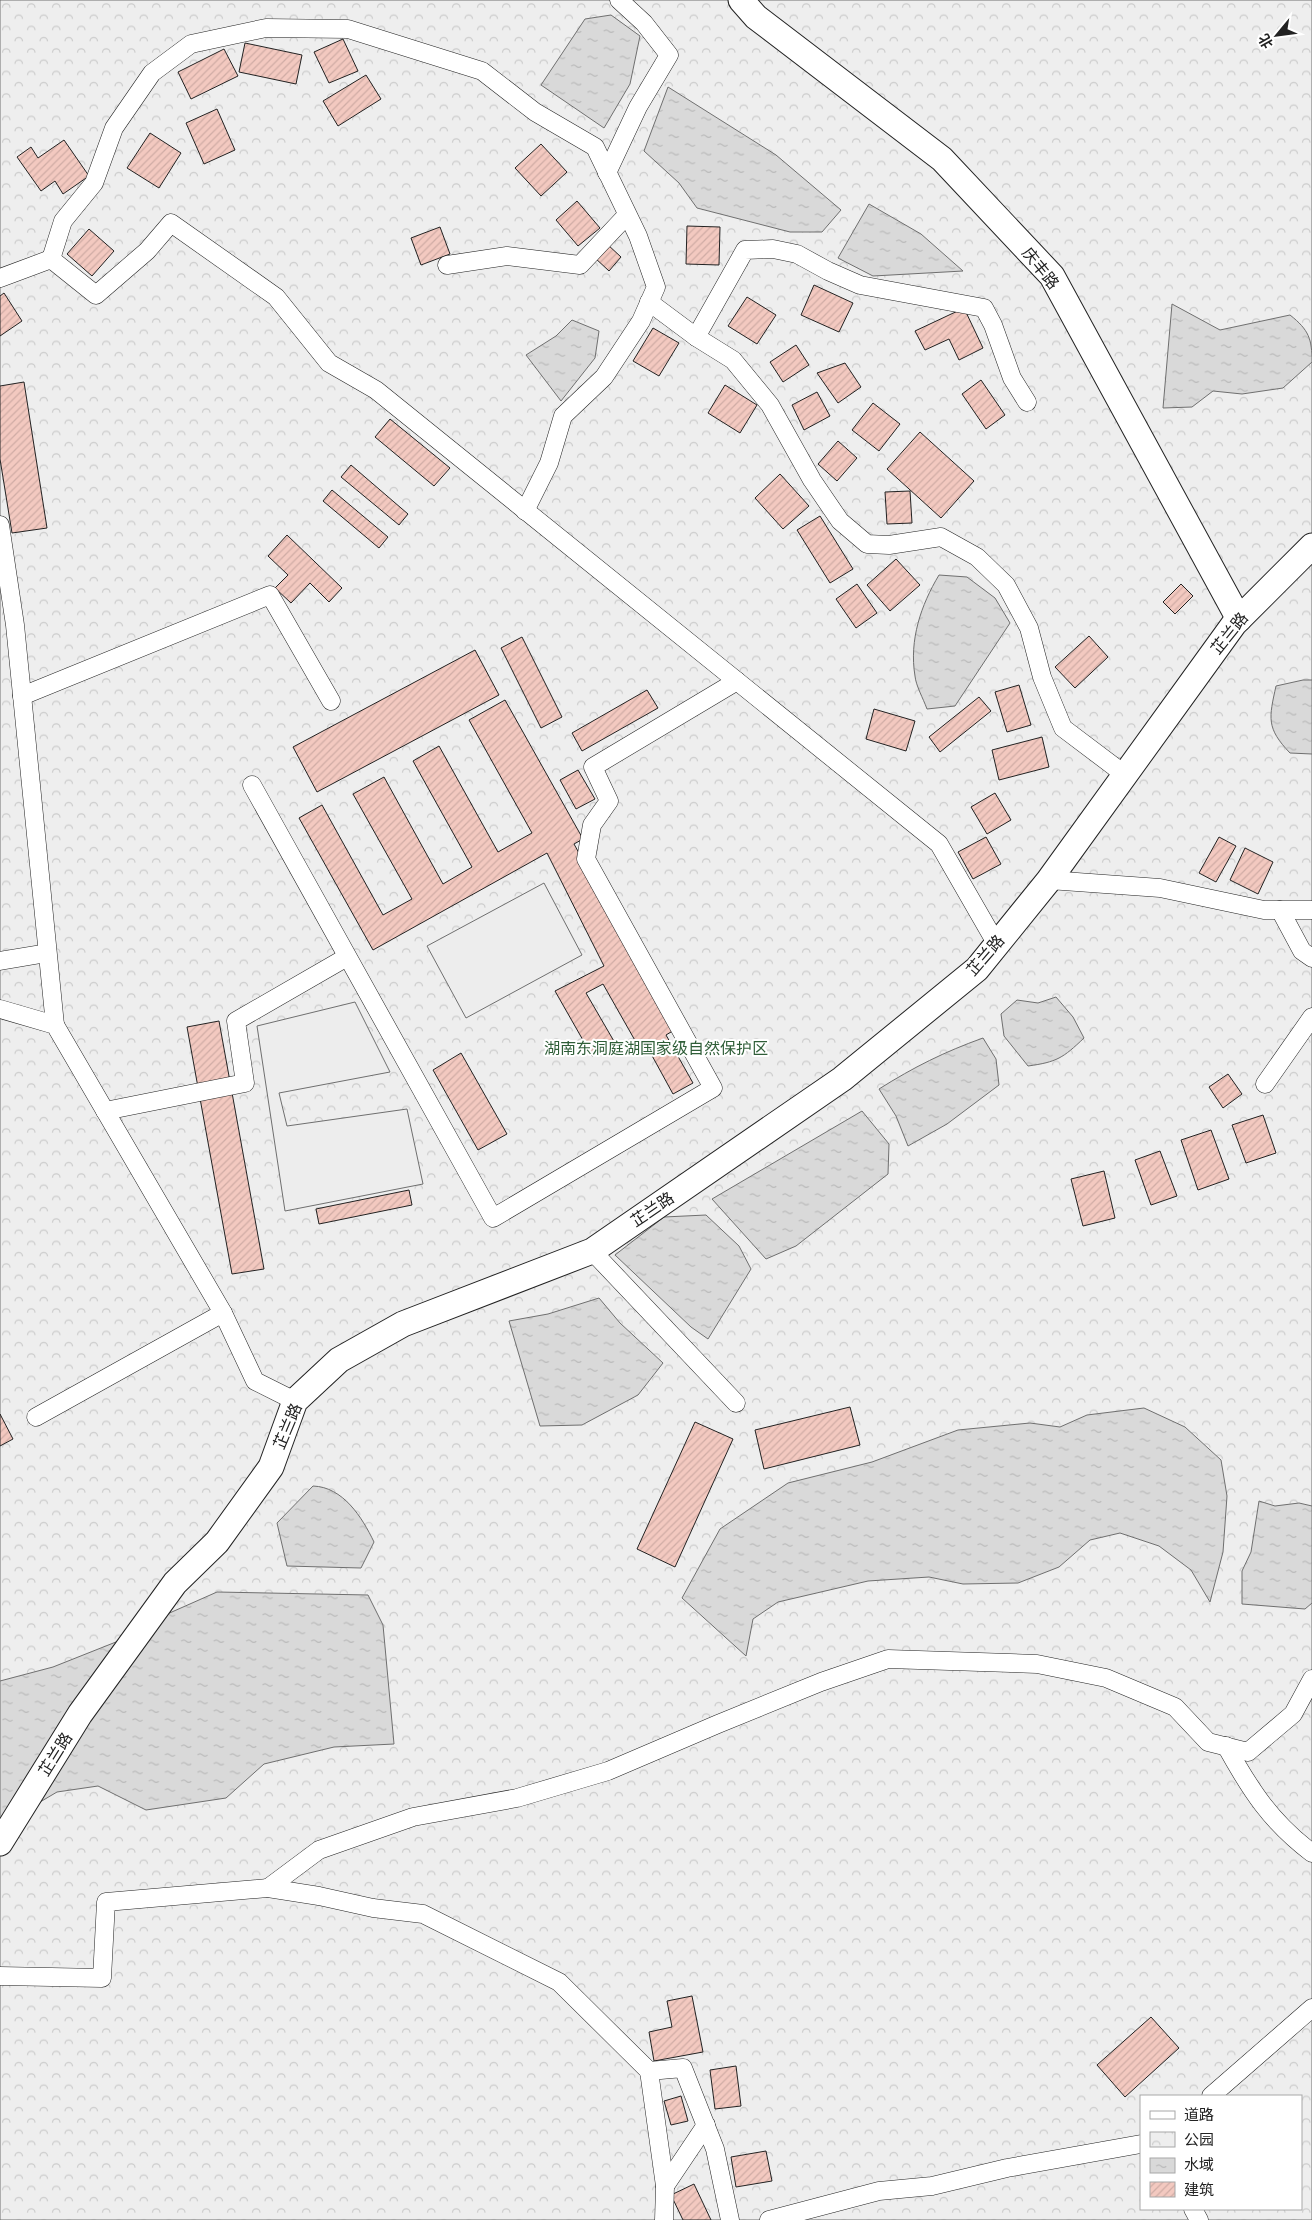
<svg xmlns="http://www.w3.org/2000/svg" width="1312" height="2220" viewBox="0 0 1312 2220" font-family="Overpass,'Noto Sans SC',sans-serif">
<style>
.park{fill:url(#park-crowns);stroke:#6f6f6f;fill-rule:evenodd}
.parking{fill:#ededed;stroke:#6f6f6f}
.water{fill:url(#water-ripples);stroke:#6f6f6f}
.building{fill:url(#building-hatch);stroke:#222}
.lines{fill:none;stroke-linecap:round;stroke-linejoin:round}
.street-casing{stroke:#222;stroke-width:19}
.secondary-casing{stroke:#222;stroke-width:27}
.street{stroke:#fff;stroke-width:18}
.secondary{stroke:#fff;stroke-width:25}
.labels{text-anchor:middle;stroke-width:4;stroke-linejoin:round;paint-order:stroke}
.street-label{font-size:16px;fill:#222;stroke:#fff}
.park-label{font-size:16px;fill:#2f5e38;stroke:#fff}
</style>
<defs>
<pattern id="park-crowns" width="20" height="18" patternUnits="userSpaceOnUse" patternTransform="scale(1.25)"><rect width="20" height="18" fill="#eee"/><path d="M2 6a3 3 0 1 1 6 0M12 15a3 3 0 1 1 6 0" fill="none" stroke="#ccc"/></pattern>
<pattern id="water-ripples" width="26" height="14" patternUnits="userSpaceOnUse" patternTransform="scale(1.25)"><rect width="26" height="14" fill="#d9d9d9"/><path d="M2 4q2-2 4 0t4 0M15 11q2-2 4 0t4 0" fill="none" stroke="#bababa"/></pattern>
<pattern id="building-hatch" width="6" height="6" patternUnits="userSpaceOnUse" patternTransform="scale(1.25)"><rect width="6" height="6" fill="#f3c9c0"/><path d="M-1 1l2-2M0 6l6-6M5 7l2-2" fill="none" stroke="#d0aca5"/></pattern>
</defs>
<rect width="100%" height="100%" fill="#fff"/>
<path class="park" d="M0,0H1312V2220H0ZM1141,2096H1301V2209H1141Z"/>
<g class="parking">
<polygon points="544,883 582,955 466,1018 427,946"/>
<polygon points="355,1002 390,1072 279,1093 287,1126 407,1109 423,1184 285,1211 257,1026"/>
</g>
<g class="water">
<polygon points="611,15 640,36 630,84 604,128 541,85 585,19"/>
<polygon points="668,87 776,155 841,210 822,232 790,232 697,208 679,183 644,151"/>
<polygon points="869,204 921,234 963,271 873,276 838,258"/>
<path d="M1172,304L1220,330L1290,315C1309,330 1312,339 1312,362L1283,388L1242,394L1213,391L1192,407L1163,408Z"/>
<polygon points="572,320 599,331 595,358 561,401 526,355 556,336"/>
<path d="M939,575L967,577L995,598L1010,623L955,706L927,709C923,698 916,686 915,676C909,640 921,605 939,575Z"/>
<path d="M1303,680H1312V754L1290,753C1266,728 1269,718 1276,686Z"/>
<path d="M1056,997L1073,1017L1084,1038C1063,1058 1057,1062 1028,1066L1004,1036L1001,1014L1017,1000L1038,1003Z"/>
<path d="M983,1038L996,1059L999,1085L947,1124L908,1146L896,1116L879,1089C914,1067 944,1052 983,1038Z"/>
<polygon points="862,1111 889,1144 888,1174 796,1246 766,1259 712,1199"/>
<polygon points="706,1215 739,1246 751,1269 708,1339 691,1327 615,1255 664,1217"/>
<polygon points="599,1298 620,1323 663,1363 638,1395 582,1425 540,1426 509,1321 548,1314"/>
<polygon points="1144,1408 1185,1427 1221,1460 1227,1496 1223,1552 1210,1602 1191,1570 1159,1546 1120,1533 1090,1540 1059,1567 1018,1583 963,1584 929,1577 868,1581 778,1602 753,1619 746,1656 682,1598 720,1529 788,1483 872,1462 958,1430 1030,1423 1060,1427 1087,1415"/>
<path d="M313,1486C343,1487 362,1517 374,1542L361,1568L287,1566L277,1523Z"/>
<polygon points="1259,1501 1275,1506 1299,1503 1312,1506 1312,1603 1305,1609 1242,1604 1242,1571 1251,1552"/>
<polygon points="217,1592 368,1595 383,1625 394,1744 334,1747 264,1764 226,1798 146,1810 98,1786 57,1792 18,1815 0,1820 0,1681 53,1667 126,1638 165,1615"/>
</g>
<g class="building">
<polygon points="343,39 358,71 329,83 314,52"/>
<polygon points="245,43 302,55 296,84 239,72"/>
<polygon points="224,49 238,76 191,99 178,72"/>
<polygon points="366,75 381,99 338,126 323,101"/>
<polygon points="217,109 235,150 204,164 186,123"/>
<polygon points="150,133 181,153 159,188 127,168"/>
<polygon points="64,140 89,176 63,194 55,181 41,191 17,157 31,147 38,158"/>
<polygon points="541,144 567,172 541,196 515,168"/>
<polygon points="577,201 600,228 578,246 556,220"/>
<polygon points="687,226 720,227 719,265 686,264"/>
<polygon points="440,227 450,254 421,265 411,238"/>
<polygon points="89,229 114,251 92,276 67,254"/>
<polygon points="607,244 621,257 609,271 594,257"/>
<polygon points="814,285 853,303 839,332 801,315"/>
<polygon points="4,293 22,321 0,336 0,296"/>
<polygon points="747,297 776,315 757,344 728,326"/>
<polygon points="964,308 983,348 959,360 949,339 925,350 915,331"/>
<polygon points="653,328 679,343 659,376 633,361"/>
<polygon points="796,345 809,365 783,382 770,362"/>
<polygon points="845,363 861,387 838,403 817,373"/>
<polygon points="981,380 1005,415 986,429 962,394"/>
<polygon points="24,382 47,528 12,533 0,459 0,386"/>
<polygon points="725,385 757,405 740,433 708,413"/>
<polygon points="817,392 830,416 804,430 792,405"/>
<polygon points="873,403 900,424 879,451 852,430"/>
<polygon points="390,419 450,468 434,486 375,437"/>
<polygon points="920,432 974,481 941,518 887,469"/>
<polygon points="838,441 857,458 837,481 818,464"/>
<polygon points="351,465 408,514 399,525 341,477"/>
<polygon points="780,474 809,506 783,529 755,498"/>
<polygon points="332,490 388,537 379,548 323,501"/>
<polygon points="910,491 912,523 887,524 885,492"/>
<polygon points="820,516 853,569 830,583 797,530"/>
<polygon points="287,535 342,588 329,602 310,583 291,603 275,588 288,575 268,556"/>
<polygon points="896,559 920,585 890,611 867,585"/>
<polygon points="857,584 877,613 856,628 836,599"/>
<polygon points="1181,584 1193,596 1175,614 1163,602"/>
<polygon points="1089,636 1108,657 1075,688 1055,667"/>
<polygon points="522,637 562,717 541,728 501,648"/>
<polygon points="475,650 499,695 317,792 293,747"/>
<polygon points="1019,685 1031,725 1007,732 995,692"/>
<polygon points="647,690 658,708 582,751 572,733"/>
<polygon points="979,697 991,711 940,752 929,737"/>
<polygon points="505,700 583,839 574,844 676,1029 666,1035 693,1083 673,1094 644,1041 637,1044 603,984 586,993 615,1043 592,1056 555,991 604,966 547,853 373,950 299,818 322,805 383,915 412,899 353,794 384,777 443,884 472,867 413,761 439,746 498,852 532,833 469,720"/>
<polygon points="874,709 915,721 906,751 866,739"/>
<polygon points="1042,737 1049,767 999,780 992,750"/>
<polygon points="578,770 595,799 576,809 560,780"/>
<polygon points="995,793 1011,820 987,834 971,807"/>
<polygon points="986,837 1001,864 973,879 958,852"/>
<polygon points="1219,837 1236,846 1216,882 1199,873"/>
<polygon points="1245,848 1273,862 1258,894 1230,880"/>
<polygon points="219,1021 264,1269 232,1274 187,1027"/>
<polygon points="461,1053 507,1134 478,1150 433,1070"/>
<polygon points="1228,1074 1242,1094 1223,1108 1209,1087"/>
<polygon points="1263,1115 1276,1153 1246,1163 1232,1125"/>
<polygon points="1211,1130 1229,1179 1198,1190 1181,1140"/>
<polygon points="1160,1151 1177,1196 1151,1205 1135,1160"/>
<polygon points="1104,1171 1115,1218 1083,1226 1071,1179"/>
<polygon points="409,1190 412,1205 319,1224 316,1209"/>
<polygon points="850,1407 860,1445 764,1469 755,1430"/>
<polygon points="0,1414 13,1439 0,1446"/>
<polygon points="695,1422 733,1439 675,1567 637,1549"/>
<polygon points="692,1996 703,2052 654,2061 649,2032 672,2027 667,2001"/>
<polygon points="1151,2017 1179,2048 1125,2097 1097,2065"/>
<polygon points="736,2066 741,2106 715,2109 710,2070"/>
<polygon points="681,2096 688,2121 671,2125 664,2101"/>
<polygon points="766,2151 772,2181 736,2187 731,2157"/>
<polygon points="694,2184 711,2220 683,2220 671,2195"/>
</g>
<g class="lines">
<g class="street-casing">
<g id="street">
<polyline points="607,173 638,107 669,55 644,23 619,0"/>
<polyline points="51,259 63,221 94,183 114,128 152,73 191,44 266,28 348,29 482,71 535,112 595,147 638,236 656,287 641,321 604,377 563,416 549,463 525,511"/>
<polyline points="447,265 507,256 580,265 627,215"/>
<polyline points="0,278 51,259 96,295 147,251 171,223 276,297 329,363 376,390 939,844 996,943"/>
<polyline points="649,302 696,337 733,360 770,405 812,480 840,521 867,544 889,545 941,537 977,557 1006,585 1029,628 1042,677 1063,728 1124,774"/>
<polyline points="696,337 745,250 773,249 797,254 828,271 860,285 984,308 993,325 1012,378 1027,402"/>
<polyline points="0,525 15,625 55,1025"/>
<polyline points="22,696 270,595 331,701"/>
<polyline points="252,785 493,1218 713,1088 586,859 592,825 609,801 593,767 737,681"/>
<polyline points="1049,880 1160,888 1264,910 1312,910"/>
<polyline points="1280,910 1302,951 1312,958"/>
<polyline points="0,961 47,953"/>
<polyline points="0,1009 55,1025 223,1313 255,1381 295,1401"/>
<polyline points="1265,1084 1312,1017"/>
<polyline points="105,1111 245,1083 236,1021 347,957"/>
<polyline points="592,1251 736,1403"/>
<polyline points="36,1417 223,1313"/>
<path d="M1226,1746C1251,1791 1271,1822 1312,1853"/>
<polyline points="268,1888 319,1850 413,1817 517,1798 608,1771 718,1724 821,1682 888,1659 1037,1664 1106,1678 1175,1707 1208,1742 1248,1752 1293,1714 1312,1679"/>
<polyline points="0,1976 102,1978 106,1902 268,1888 319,1896 373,1908 423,1914 559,1982 649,2071 683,2068 715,2149 730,2220"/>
<polyline points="649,2071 665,2186 664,2220"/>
<polyline points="1211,2096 1312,2008"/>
<polyline points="665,2186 706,2125"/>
<polyline points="1193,2209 1199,2220"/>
<polyline points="769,2220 879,2191 932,2186 1007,2168 1141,2144"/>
</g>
</g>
<g class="secondary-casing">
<g id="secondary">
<polyline points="741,0 756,17 942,159 1052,276 1239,619"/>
<polyline points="0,1843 80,1714 175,1583 217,1542 271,1467 295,1401 339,1360 403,1324 592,1251 842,1079 977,969 1049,880 1234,624 1312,546"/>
</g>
</g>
<use href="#street" class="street"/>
<use href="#secondary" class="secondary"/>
</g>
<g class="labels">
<g class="street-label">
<text transform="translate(1041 268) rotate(51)" y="6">庆丰路</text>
<text transform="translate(1229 633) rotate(-51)" y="6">芷兰路</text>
<text transform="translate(985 955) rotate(-49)" y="6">芷兰路</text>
<text transform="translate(652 1209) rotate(-34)" y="6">芷兰路</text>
<text transform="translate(287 1426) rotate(-67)" y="6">芷兰路</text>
<text transform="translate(55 1754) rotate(-58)" y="6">芷兰路</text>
</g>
<g class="park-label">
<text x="656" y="1054">湖南东洞庭湖国家级自然保护区</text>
</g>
</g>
<rect x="1140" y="2095" width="162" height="115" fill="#ffffff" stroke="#a7a7a7"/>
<rect x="1150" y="2111" width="25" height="8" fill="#ffffff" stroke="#a7a7a7"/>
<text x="1184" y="2120" font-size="15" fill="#222222">道路</text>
<rect x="1150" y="2132" width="25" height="15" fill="url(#park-crowns)" stroke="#a7a7a7"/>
<text x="1184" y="2145" font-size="15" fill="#222222">公园</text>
<rect x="1150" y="2158" width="25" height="15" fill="url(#water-ripples)" stroke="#a7a7a7"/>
<text x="1184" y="2170" font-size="15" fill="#222222">水域</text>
<rect x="1150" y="2182" width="25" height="15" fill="url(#building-hatch)" stroke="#a7a7a7"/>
<text x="1184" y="2195" font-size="15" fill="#222222">建筑</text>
<g transform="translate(1277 35) rotate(241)" stroke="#ffffff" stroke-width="4" paint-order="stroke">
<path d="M0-4L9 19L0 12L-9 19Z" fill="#222222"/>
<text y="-8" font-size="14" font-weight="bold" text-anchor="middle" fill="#222222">北</text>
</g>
</svg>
